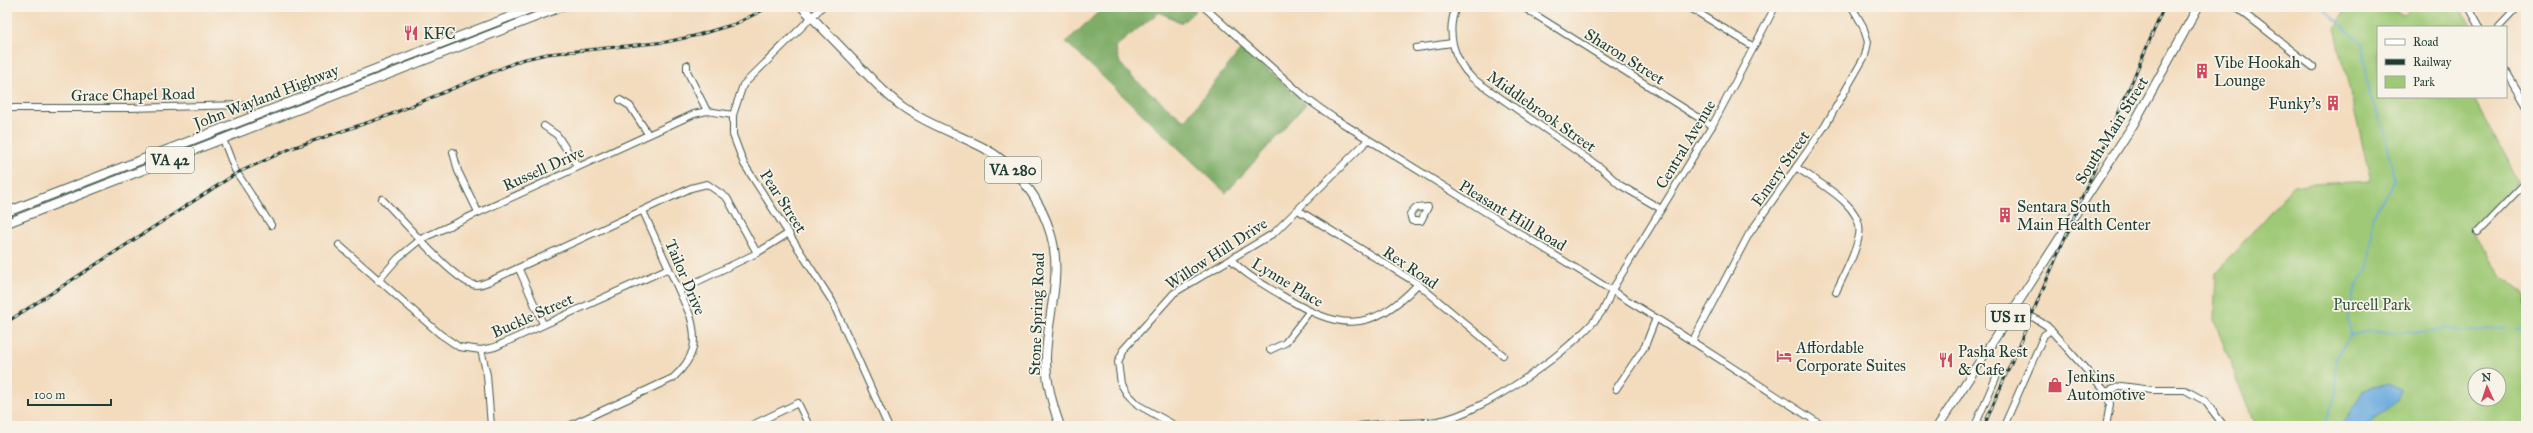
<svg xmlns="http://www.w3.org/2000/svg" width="2533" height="433" viewBox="0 0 2533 433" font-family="'IM FELL Great Primer',serif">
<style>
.green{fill:#9fc976;stroke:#5f8355;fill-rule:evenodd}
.forest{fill:#7fad67;stroke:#4f754e}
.water{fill:#6babde;stroke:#457489}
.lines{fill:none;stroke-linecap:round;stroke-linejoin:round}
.stream{stroke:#6babde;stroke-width:1.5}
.minor-casing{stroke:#3f5549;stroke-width:8}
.major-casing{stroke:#3f5549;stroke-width:10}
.minor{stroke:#fff;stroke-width:6}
.major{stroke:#fff;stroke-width:8}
.rail-casing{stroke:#1f3d34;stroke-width:3}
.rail{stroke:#f7f3e8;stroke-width:1.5;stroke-dasharray:4.5;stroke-linecap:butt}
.labels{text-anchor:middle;stroke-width:3.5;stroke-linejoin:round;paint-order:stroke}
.shield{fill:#f7f3e8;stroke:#60746a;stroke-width:1}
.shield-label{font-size:15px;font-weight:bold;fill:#1f3d34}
.poi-label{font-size:16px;fill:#1f3d34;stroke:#f7f3e8;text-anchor:start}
.street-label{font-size:16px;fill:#1f3d34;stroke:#f7f3e8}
.park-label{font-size:16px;fill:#395941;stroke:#f7f3e8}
</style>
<rect width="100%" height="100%" fill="#f7f3e8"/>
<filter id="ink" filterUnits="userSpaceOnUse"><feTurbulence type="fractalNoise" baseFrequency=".025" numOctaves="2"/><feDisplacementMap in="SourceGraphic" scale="8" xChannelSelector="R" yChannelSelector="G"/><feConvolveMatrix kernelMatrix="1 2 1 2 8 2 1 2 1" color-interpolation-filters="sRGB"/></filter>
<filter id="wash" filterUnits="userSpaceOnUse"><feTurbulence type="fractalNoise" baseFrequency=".012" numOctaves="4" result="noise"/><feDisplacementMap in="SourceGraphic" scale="16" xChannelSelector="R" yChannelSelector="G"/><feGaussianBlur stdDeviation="0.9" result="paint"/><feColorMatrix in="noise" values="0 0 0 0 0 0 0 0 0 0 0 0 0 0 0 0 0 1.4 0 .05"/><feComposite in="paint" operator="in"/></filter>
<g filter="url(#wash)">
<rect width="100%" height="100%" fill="#f3dbbd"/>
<path class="green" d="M2346,7H2386L2404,15L2415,7H2460L2472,27H2378V97H2473L2518,181L2472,232L2502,276L2526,295V426H2255L2214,320L2216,273L2294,185L2371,181L2335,28ZM2475,375H2499V399H2475Z"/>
<polygon class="forest" points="1104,7 1193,7 1196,10 1182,23 1159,12 1115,47 1120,63 1132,77 1184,121 1243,47 1306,104 1226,193 1066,42"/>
<path class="water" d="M2388,384L2402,390C2399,407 2377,413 2366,426H2342L2364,389Z"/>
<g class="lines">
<g class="stream">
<polyline points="2322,7 2362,44 2370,96 2385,131 2394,179 2391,189 2377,207 2372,219 2369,267 2356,288 2350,307 2348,319 2351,335 2335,360 2336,395 2324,426"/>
<polyline points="2516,328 2526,327"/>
<polyline points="2521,328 2526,340"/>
<polyline points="2352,335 2369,331 2390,333 2408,330 2414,333 2451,328 2465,332 2506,327"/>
</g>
</g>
</g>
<g filter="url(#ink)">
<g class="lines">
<g class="minor-casing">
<g id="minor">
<polyline points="822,7 743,85 733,115 733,135 744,164 832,301 888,426"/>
<polyline points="1204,7 1307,99 1334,118 1656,318 1823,426"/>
<path d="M1456,7C1446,32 1453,59 1472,78L1601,168L1620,185L1661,209"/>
<polyline points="1523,7 1712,126"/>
<polyline points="1689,7 1754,47"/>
<polyline points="2236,7 2313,67"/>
<polyline points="2469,7 2480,27"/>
<polyline points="2499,27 2518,7"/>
<polyline points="1416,48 1452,43"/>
<polyline points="687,65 687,71 707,111"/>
<polyline points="2506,71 2526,105"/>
<polyline points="620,100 630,106 648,134"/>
<polyline points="7,108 129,108 241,105 250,109 254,116"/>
<polyline points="544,126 557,135 578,167"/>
<polyline points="223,139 235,170 271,225"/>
<polyline points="453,152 458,171 478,212"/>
<path d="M1796,167C1817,182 1865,206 1859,235C1856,254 1844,274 1836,292"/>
<path d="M382,199C403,220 445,271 469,283C476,287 483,284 490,281L691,188L707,184L727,198L757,253"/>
<polygon points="1428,207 1421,221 1412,221 1410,214 1415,208"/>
<polyline points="1298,210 1418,284 1503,355"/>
<polyline points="2478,232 2526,182"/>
<polyline points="339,245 440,334 459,347 481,350 495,347 669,268"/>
<path d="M1231,259C1245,275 1263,284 1281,295C1337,329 1369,336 1418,284"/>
<polyline points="519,269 543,324"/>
<polyline points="378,281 398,258 421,239 694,114 707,111 733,115"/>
<polyline points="680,290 757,253 789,233"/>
<polyline points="2526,301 2526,300"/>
<polyline points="2015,306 2047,326 2106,392 2110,404 2106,426"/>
<polyline points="1692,342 1749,234 1825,126 1865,56 1868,42 1863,26 1852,7"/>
<polyline points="481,350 487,375 491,426"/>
<polyline points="1270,350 1285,343 1309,312"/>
<polyline points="1616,389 1645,346 1656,318"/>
<polyline points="2106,392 2121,386 2152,390 2185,390 2205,401 2224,426"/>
<path d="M569,426L673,378C695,358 698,342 690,315L643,211"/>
<polyline points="750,426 798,403 809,426"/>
<polyline points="1176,426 1138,405 1127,394 1121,384 1118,362 1124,349 1174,293 1274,233 1368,140"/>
<path d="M1359,426C1385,422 1412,424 1438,421C1482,414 1578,347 1603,310C1607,304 1609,297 1612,290L1712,126L1775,7"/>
<polyline points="1975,426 1997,375"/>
<polyline points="2004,426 2044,335 2051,330"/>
</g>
</g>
<g class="major-casing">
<g id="major">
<path d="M802,7C821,27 840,46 859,66C873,80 887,96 903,107C928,125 958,134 984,148C1017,166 1041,200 1051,235C1063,276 1047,317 1046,358C1046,382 1052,404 1060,426"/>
<polyline points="7,212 535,7"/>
<polyline points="7,223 561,7"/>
<polyline points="1938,426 2133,125 2198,7"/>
</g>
</g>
<use href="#minor" class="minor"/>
<use href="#major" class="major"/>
<g class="rail-casing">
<g id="rail">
<polyline points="7,322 237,173 292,148 387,116 521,60 547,54 666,42 694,36 735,24 769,7"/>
<polyline points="1984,426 2164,7"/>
</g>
</g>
<use href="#rail" class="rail"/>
</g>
</g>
<defs>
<g id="restaurant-bare" transform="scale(1.2)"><path d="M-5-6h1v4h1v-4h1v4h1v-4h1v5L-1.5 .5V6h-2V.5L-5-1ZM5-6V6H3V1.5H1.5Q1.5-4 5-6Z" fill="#d1495b" stroke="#f7f3e8" stroke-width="2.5" paint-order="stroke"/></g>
<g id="building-bare" transform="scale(1.2)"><path d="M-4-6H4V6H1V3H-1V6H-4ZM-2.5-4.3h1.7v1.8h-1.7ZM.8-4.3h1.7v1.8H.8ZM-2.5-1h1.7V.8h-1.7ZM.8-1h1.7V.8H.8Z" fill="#d1495b" stroke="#f7f3e8" stroke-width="2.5" paint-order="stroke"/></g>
<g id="hotel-bare" transform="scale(1.2)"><path d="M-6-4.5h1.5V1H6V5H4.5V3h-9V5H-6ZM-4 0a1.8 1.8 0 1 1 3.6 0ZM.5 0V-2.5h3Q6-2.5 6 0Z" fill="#d1495b" stroke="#f7f3e8" stroke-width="2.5" paint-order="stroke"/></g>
<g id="shop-bare" transform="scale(1.2)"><path d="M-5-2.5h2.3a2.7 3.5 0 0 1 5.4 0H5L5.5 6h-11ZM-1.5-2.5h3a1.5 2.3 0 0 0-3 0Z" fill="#d1495b" stroke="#f7f3e8" stroke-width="2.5" paint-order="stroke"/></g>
</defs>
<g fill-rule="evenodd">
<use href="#restaurant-bare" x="411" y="33"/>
<use href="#building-bare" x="2202" y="71"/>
<use href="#building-bare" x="2333" y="103"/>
<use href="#building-bare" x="2005" y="215"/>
<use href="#hotel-bare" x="1784" y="356"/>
<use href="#restaurant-bare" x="1946" y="360"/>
<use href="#shop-bare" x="2055" y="385"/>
</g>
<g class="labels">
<g class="shield">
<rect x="146" y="147" width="48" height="26" rx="3"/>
<rect x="985" y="157" width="56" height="26" rx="3"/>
<rect x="1986" y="304" width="44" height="26" rx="3"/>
</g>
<g class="shield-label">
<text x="170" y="165">VA 42</text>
<text x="1013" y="175">VA 280</text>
<text x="2008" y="322">US 11</text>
</g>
<g class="poi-label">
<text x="423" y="39">KFC</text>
<text x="2214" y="68">Vibe Hookah<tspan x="2214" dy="18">Lounge</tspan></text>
<text x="2321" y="109" text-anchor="end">Funky's</text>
<text x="2017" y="212">Sentara South<tspan x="2017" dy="18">Main Health Center</tspan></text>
<text x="1796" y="353">Affordable<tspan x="1796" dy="18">Corporate Suites</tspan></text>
<text x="1958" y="357">Pasha Rest<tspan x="1958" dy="18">&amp; Cafe</tspan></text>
<text x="2067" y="382">Jenkins<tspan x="2067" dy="18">Automotive</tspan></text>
</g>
<g class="street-label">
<text transform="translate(1625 56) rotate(32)" y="6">Sharon Street</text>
<text transform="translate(133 94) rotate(-1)" y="6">Grace Chapel Road</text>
<text transform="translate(266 96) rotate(-21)" y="6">John Wayland Highway</text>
<text transform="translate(1542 111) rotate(35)" y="6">Middlebrook Street</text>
<text transform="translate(2111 130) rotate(-58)" y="6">South Main Street</text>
<text transform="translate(1685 144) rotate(-59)" y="6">Central Avenue</text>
<text transform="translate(543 168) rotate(-24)" y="6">Russell Drive</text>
<text transform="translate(1780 168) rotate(-55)" y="6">Emery Street</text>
<text transform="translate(784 201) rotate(57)" y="6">Pear Street</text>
<text transform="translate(1513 215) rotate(31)" y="6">Pleasant Hill Road</text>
<text transform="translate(1216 253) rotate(-33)" y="6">Willow Hill Drive</text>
<text transform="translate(1411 267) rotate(34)" y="6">Rex Road</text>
<text transform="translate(686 277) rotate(67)" y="6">Tailor Drive</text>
<text transform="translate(1288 282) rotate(31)" y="6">Lynne Place</text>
<text transform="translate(1036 314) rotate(-88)" y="6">Stone Spring Road</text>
<text transform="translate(532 315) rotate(-24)" y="6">Buckle Street</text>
</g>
<g class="park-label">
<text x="2372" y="310">Purcell Park</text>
</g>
</g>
<rect width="2533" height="433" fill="none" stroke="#f7f3e8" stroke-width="24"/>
<rect x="2377" y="26" width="130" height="72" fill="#f7f3e8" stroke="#a1aaa0"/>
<rect x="2385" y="39" width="20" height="6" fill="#ffffff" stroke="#a1aaa0"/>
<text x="2413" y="46" font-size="12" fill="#1f3d34">Road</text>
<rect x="2385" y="59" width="20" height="6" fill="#1f3d34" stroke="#a1aaa0"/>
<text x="2413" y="66" font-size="12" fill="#1f3d34">Railway</text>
<rect x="2385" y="76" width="20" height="12" fill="#9fc976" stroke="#a1aaa0"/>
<text x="2413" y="86" font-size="12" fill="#1f3d34">Park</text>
<g transform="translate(2487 387) rotate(357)"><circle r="19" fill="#f7f3e8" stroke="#a1aaa0"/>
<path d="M0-3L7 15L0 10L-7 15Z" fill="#d1495b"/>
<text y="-6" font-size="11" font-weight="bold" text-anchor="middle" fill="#1f3d34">N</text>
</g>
<path d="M28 399v6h83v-6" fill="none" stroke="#1f3d34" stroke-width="2"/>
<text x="34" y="399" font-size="12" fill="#1f3d34" stroke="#f7f3e8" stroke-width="3" paint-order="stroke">100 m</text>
</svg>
